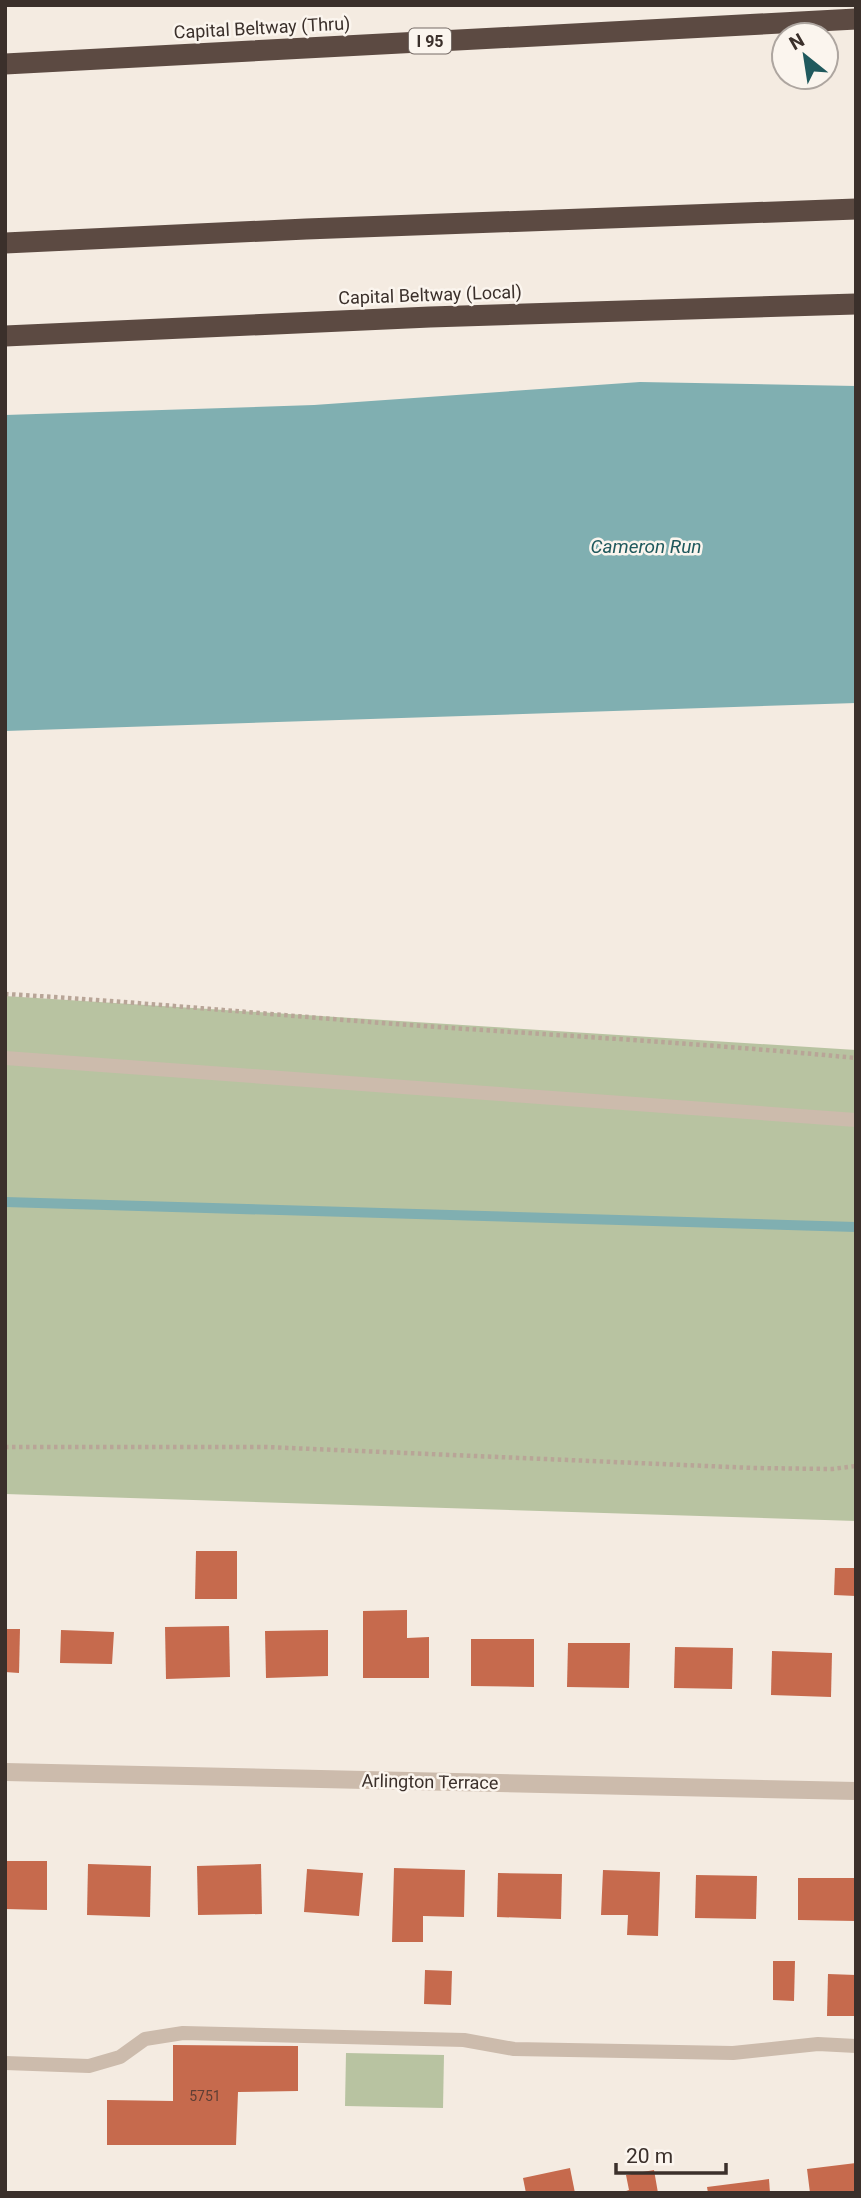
<svg xmlns="http://www.w3.org/2000/svg" width="861" height="2198" viewBox="0 0 861 2198" font-family="Roboto,sans-serif">
<style>
.green{fill:#b8c3a1}
.water{fill:#80afb1}
.lines{fill:none;stroke-linecap:round;stroke-linejoin:round}
.stream{stroke:#80afb1;stroke-width:10}
.building{fill:#c66a4d}
.path{stroke:#b8a597;stroke-width:4.5;stroke-dasharray:3.5 3.5;stroke-linecap:butt}
.lane{stroke:#ccbbac;stroke-width:14}
.street{stroke:#ccbbac;stroke-width:18}
.highway{stroke:#5c4a42;stroke-width:21}
.labels{text-anchor:middle;stroke-width:5;stroke-linejoin:round;paint-order:stroke}
.number-label{font-size:14px;fill:#5e3e34}
.shield{fill:#fbf5ee;stroke:#756b66;stroke-width:2}
.shield-label{font-size:16px;font-weight:bold;fill:#3b302b}
.street-label{font-size:18px;fill:#3b302b;stroke:#fbf5ee}
.water-label{font-size:19px;font-style:italic;fill:#20595d;stroke:#fbf5ee}
</style>
<rect width="100%" height="100%" fill="#f4ebe1"/>
<g class="green">
<polygon points="5,996 856,1050 856,1521 5,1494"/>
<polygon points="346,2053 444,2055 443,2108 345,2106"/>
</g>
<polygon class="water" points="640,382 856,386 856,703 5,731 5,415 314,405"/>
<g class="lines">
<polyline class="stream" points="5,1202 856,1227"/>
</g>
<g class="building">
<polygon points="196,1551 237,1551 237,1599 195,1599"/>
<polygon points="835,1568 856,1568 856,1596 834,1595"/>
<polygon points="407,1610 407,1638 429,1637 429,1678 363,1678 363,1611"/>
<polygon points="229,1626 230,1677 166,1679 165,1627"/>
<polygon points="5,1629 20,1629 19,1673 5,1672"/>
<polygon points="61,1630 114,1632 112,1664 60,1663"/>
<polygon points="328,1630 328,1676 266,1678 265,1631"/>
<polygon points="471,1639 534,1639 534,1687 471,1686"/>
<polygon points="568,1643 630,1643 629,1688 567,1687"/>
<polygon points="675,1647 733,1648 732,1689 674,1688"/>
<polygon points="772,1651 832,1653 831,1697 771,1695"/>
<polygon points="5,1861 47,1861 47,1910 5,1909"/>
<polygon points="88,1864 151,1866 150,1917 87,1915"/>
<polygon points="261,1864 262,1914 198,1915 197,1866"/>
<polygon points="394,1868 465,1870 464,1917 423,1916 423,1942 392,1942"/>
<polygon points="307,1869 363,1873 359,1916 304,1912"/>
<polygon points="603,1870 660,1872 658,1936 627,1935 628,1915 601,1915"/>
<polygon points="498,1873 562,1874 561,1919 497,1917"/>
<polygon points="696,1875 757,1876 756,1919 695,1918"/>
<polygon points="798,1878 856,1878 856,1921 798,1920"/>
<polygon points="773,1961 795,1961 794,2001 773,2000"/>
<polygon points="425,1970 452,1971 451,2005 424,2004"/>
<polygon points="828,1974 856,1975 856,2016 827,2016"/>
<polygon points="173,2045 298,2046 298,2091 238,2092 236,2145 107,2145 107,2100 173,2101"/>
<polygon points="856,2163 856,2193 810,2193 807,2169"/>
<polygon points="570,2168 575,2193 526,2193 523,2178"/>
<polygon points="654,2170 658,2193 620,2193 629,2190 626,2175"/>
<polygon points="769,2179 770,2193 708,2193 707,2187"/>
</g>
<g class="lines">
<g class="path">
<path d="M5,994C145,1002 283,1016 423,1026C567,1036 712,1044 856,1058"/>
<polyline points="5,1447 267,1447 753,1468 832,1469 856,1466"/>
</g>
<g class="lane">
<polyline points="5,1058 856,1120"/>
<polyline points="5,2063 89,2066 120,2057 145,2039 183,2033 464,2040 514,2049 733,2053 818,2044 856,2046"/>
</g>
<polyline class="street" points="5,1772 856,1791"/>
<g class="highway">
<polyline points="5,64 856,19"/>
<polyline points="5,243 306,229 856,209"/>
<polyline points="5,336 430,317 856,304"/>
</g>
</g>
<g class="labels">
<g class="number-label">
<text x="205" y="2101">5751</text>
</g>
<rect class="shield" x="409" y="28.5" width="42" height="25" rx="5"/>
<g class="shield-label">
<text x="430" y="47">I 95</text>
</g>
<g class="street-label">
<text transform="translate(262 28) rotate(-3)" y="6">Capital Beltway (Thru)</text>
<text transform="translate(430 295) rotate(-2)" y="6">Capital Beltway (Local)</text>
<text transform="translate(430 1782) rotate(1)" y="6">Arlington Terrace</text>
</g>
<g class="water-label">
<text x="646" y="553">Cameron Run</text>
</g>
</g>
<rect width="861" height="2198" fill="none" stroke="#3b302b" stroke-width="14"/>
<g transform="translate(805 56) rotate(330)"><circle r="33" fill="#fbf5ee" stroke="#aea6a0" stroke-width="2"/>
<path d="M0-5L12 26L0 18L-12 26Z" fill="#20595d"/>
<text y="-10" font-size="19" font-weight="bold" text-anchor="middle" fill="#3b302b">N</text>
</g>
<path d="M616 2163v10h110v-10" fill="none" stroke="#3b302b" stroke-width="3.5"/>
<text x="626" y="2163" font-size="21" fill="#3b302b" stroke="#fbf5ee" stroke-width="5" paint-order="stroke">20 m</text>
</svg>
